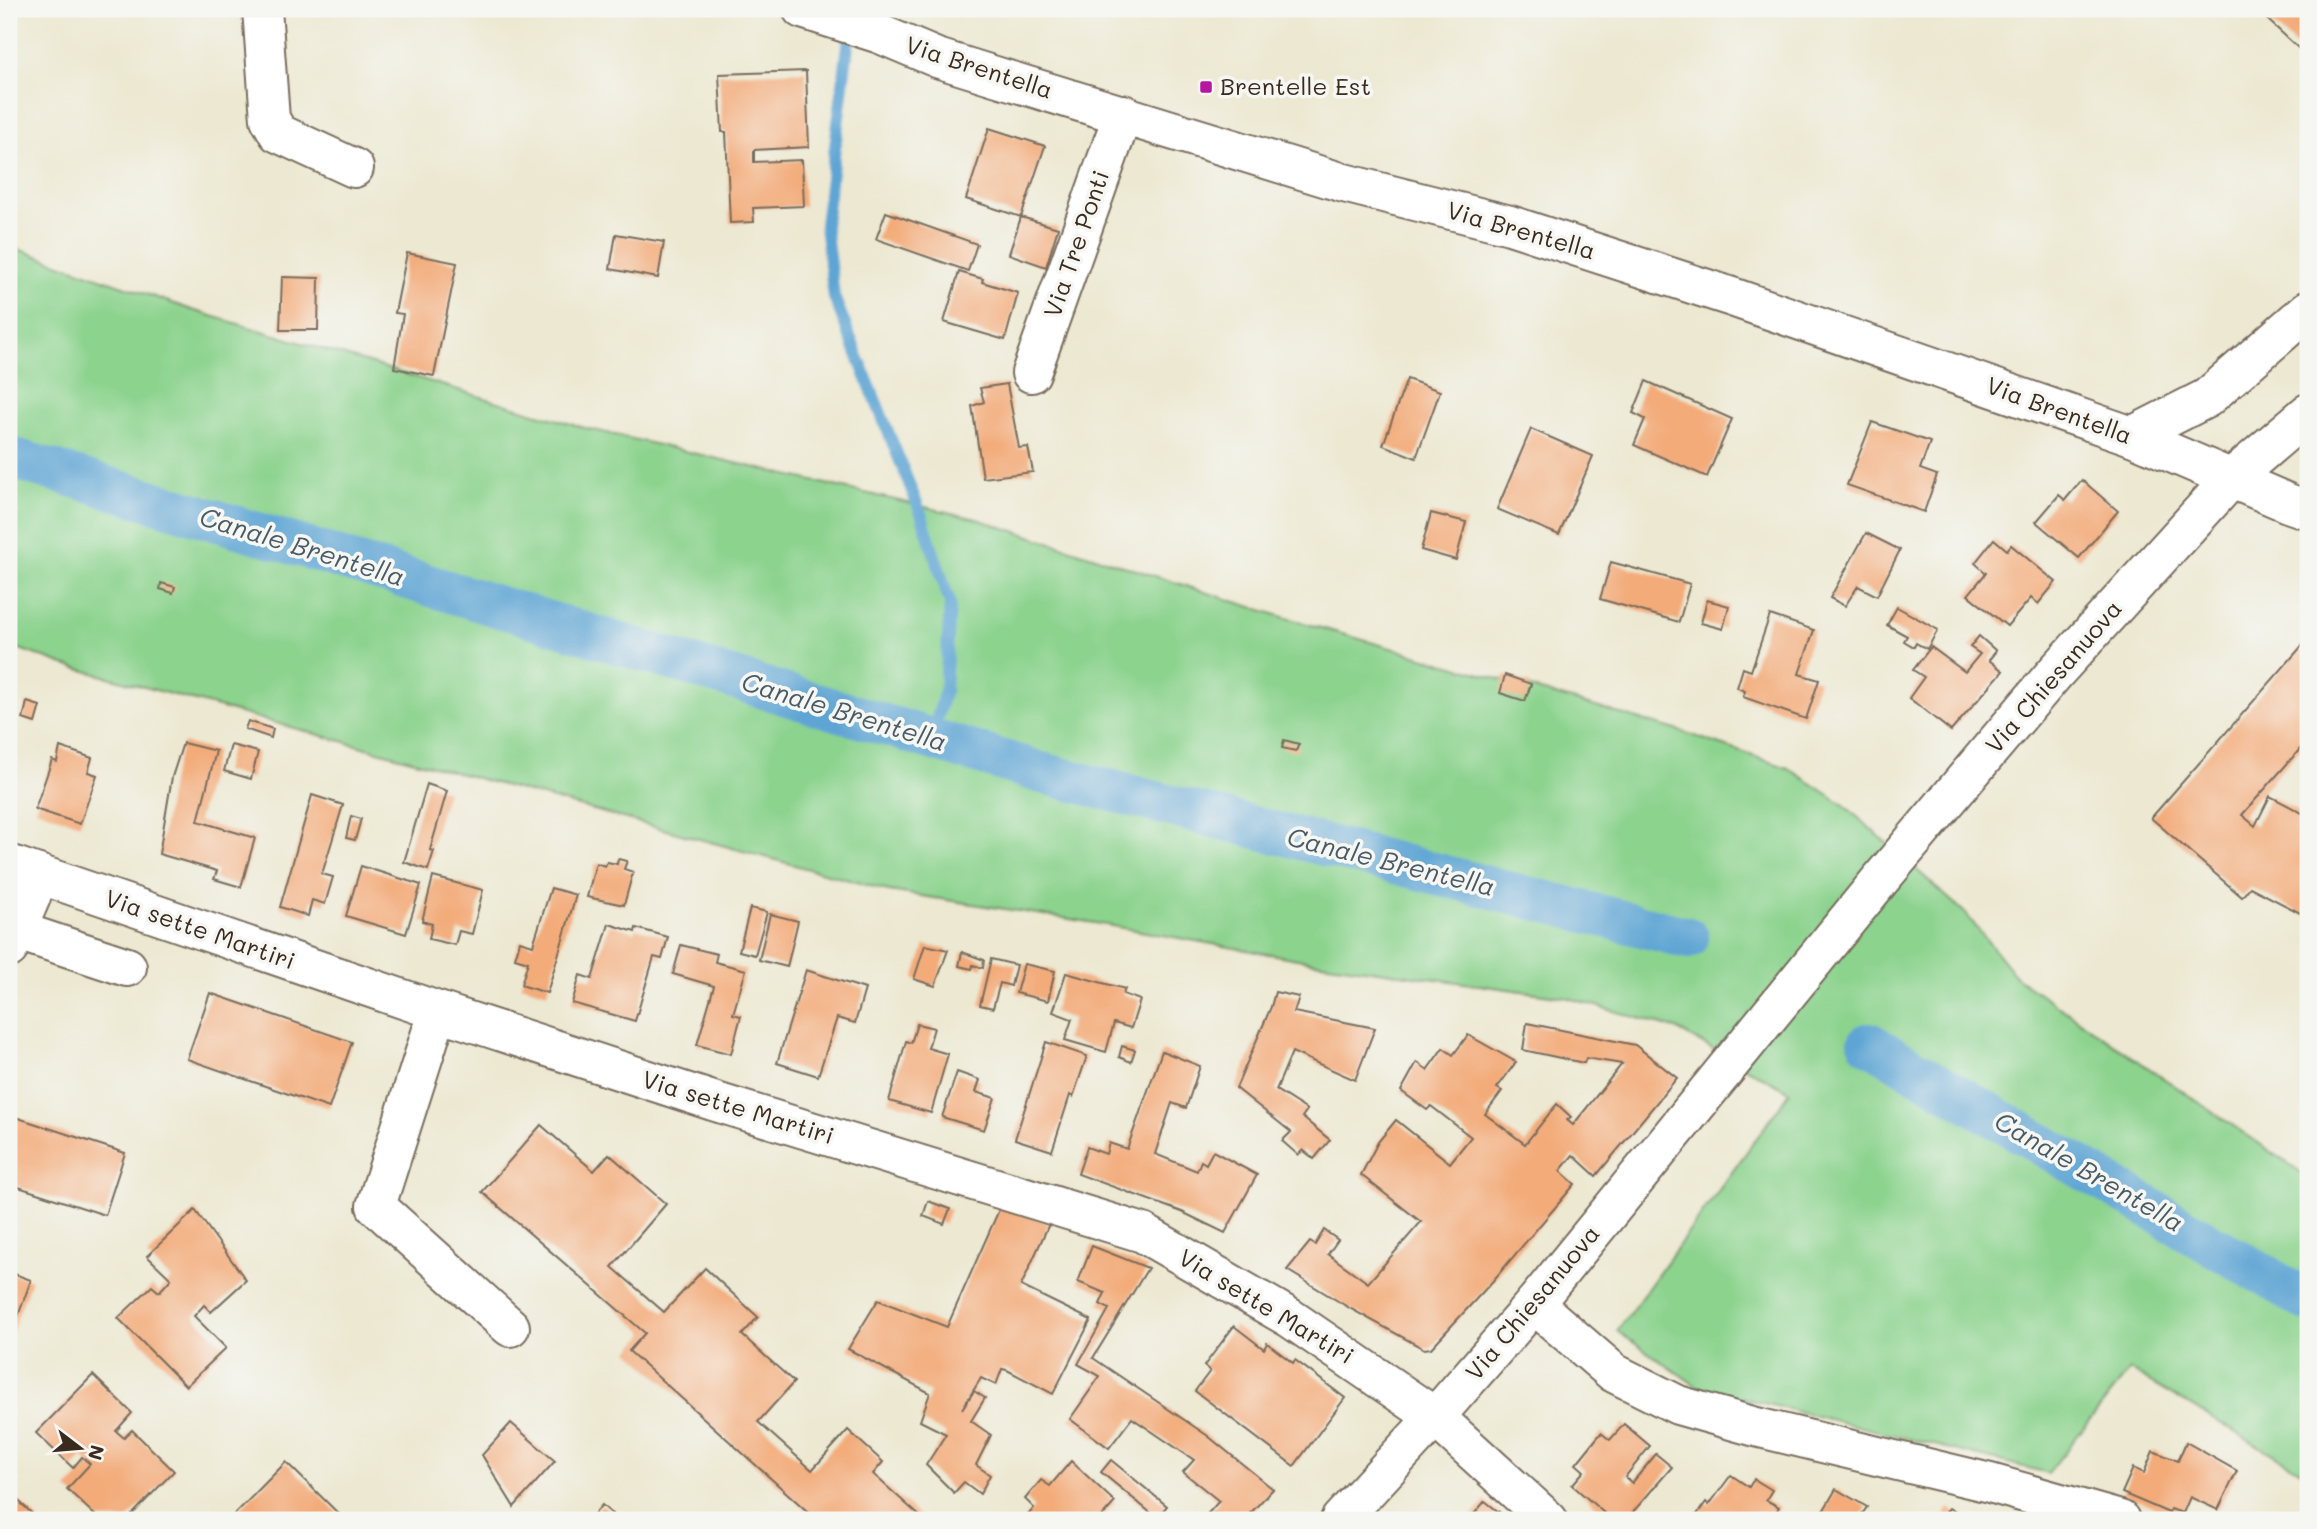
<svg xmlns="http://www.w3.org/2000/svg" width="2317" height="1529" viewBox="0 0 2317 1529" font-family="Mali,sans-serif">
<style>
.green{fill:#8cd38e;stroke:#647e56;stroke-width:2}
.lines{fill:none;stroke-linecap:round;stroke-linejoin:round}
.stream{stroke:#5ea5d4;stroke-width:12}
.canal{stroke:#5ea5d4;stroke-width:42}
.building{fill:#f3ab79}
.minor-casing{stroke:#796c5d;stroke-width:42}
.major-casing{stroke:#796c5d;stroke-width:42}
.minor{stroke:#fff;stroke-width:38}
.major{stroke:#fff;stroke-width:38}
.poi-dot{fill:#b5179e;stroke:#f6f6f2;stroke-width:2.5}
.labels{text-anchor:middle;stroke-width:7;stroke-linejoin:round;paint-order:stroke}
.street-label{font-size:24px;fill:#3b2a1e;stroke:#f6f6f2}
.poi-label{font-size:24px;fill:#3b2a1e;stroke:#f6f6f2;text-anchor:start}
.water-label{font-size:26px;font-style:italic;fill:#495b67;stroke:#f6f6f2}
</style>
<rect width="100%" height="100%" fill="#f6f6f2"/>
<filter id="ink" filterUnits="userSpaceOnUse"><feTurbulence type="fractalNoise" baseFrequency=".0143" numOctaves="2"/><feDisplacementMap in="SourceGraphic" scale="14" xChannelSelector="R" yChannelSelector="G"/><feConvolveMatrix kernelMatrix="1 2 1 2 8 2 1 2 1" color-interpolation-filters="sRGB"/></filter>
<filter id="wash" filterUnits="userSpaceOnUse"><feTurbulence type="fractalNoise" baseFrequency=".00686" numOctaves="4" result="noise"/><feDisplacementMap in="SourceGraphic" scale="28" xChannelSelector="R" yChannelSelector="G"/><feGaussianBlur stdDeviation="1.57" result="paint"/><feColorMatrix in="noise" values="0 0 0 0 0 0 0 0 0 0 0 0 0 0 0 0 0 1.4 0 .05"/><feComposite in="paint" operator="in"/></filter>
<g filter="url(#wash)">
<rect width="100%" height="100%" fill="#ece8d1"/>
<polygon class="green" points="9,246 192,310 585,428 977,519 1283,617 1683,732 1788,768 1844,805 1965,913 2017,978 2308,1177 2308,1475 2130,1370 2048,1473 1698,1387 1617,1331 1790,1092 1676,1029 1565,997 1314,962 1095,923 889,891 64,665 9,645"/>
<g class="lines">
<polyline class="stream" points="850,30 825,225 834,297 922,516 950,603 945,690 931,739"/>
<g class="canal">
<polyline points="9,457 1042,773 1688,938"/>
<polyline points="1869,1043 2308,1301"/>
</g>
</g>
<g id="blocks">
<g class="building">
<polygon points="2256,9 2308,9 2308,57"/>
<polygon points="806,71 809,147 754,150 754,162 802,160 804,206 753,208 754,222 730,223 726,132 722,132 719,74"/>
<polygon points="989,128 1045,146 1021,217 966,199"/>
<polygon points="886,212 977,244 968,271 876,239"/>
<polygon points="1021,217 1058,228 1046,267 1009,254"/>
<polygon points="616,234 664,242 658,278 610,269"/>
<polygon points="407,253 457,263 434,376 394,368 403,314 395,313"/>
<polygon points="959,272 983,279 982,282 1018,293 1005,340 944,322"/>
<polygon points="282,277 319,278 318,330 280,330"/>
<polygon points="1407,379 1440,391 1416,458 1383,445"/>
<polygon points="1646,381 1732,419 1707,477 1634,445 1645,419 1633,413"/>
<polygon points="1007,384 1019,448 1028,447 1033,472 983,478 972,406 984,402 980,388"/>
<polygon points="1872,422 1930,442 1920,469 1937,475 1924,512 1847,485"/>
<polygon points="1531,429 1593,456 1559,535 1497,509"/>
<polygon points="2082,480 2118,511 2079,558 2036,522 2059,495 2065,500"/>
<polygon points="1431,513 1466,522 1456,560 1421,550"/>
<polygon points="1866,533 1900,550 1877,596 1858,586 1845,606 1830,598"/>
<polygon points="1994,539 2007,550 2011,545 2056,582 2038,604 2031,598 2007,626 1968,595 1986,573 1975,563"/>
<polygon points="1611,562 1690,584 1679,622 1600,599"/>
<polygon points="161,583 175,587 173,593 160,589"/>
<polygon points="1707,600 1729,606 1723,629 1701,623"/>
<polygon points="1897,607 1938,630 1927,649 1916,643 1914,647 1904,641 1907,636 1887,625"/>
<polygon points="1770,615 1814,630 1799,674 1819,680 1806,719 1743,697 1745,691 1737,688 1743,668 1751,671"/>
<polygon points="1979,636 1996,651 1989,660 2003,671 1951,731 1909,698 1924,677 1913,670 1931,647 1965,672 1980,654 1970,647"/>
<polygon points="2308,639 2308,740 2242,815 2255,826 2270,796 2308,816 2308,917 2250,887 2242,897 2151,818"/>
<polygon points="1505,675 1531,684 1525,701 1500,693"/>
<polygon points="27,702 40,706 35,723 23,719"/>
<polygon points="248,721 273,729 271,738 245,729"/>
<polygon points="1284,740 1299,744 1296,751 1282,748"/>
<polygon points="183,743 216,751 198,821 255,838 241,887 214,879 217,871 159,854 172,777"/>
<polygon points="231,745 258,752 251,779 224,771"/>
<polygon points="60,747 92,758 88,772 97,775 80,824 35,809 52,760 57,762"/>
<polygon points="427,784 447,791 430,850 434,851 428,870 404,862"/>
<polygon points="312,795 343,805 322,874 333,877 325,904 312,900 308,916 280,907"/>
<polygon points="351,816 361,819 355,840 346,838"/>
<polygon points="618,859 627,861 624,869 633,872 624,905 587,897 596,863 605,866 607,862 617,864"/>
<polygon points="361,866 421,885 406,934 346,916"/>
<polygon points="433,877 483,890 472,934 459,931 455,945 429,939 432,924 422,921"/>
<polygon points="551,888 576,895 547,993 521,985 528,962 515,958 520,941 533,945"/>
<polygon points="750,908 767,912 755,955 739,951"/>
<polygon points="770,914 798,921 787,967 759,960"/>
<polygon points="609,924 635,932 636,928 668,937 662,959 654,957 635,1021 572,1003 580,975 592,979"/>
<polygon points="681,945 717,954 715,962 746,970 733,1014 741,1016 731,1054 697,1045 714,986 673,974"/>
<polygon points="925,945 948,950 935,986 914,979"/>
<polygon points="962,952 984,960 983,968 973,965 972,969 959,966"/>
<polygon points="991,959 1016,965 1011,986 1000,983 993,1008 980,1005"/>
<polygon points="1024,964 1055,971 1048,1001 1016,993"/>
<polygon points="806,970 865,989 855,1023 837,1018 818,1076 777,1063"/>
<polygon points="1066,973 1125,989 1123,994 1140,1000 1131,1028 1114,1023 1106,1052 1065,1040 1072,1019 1053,1012"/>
<polygon points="1275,992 1299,997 1294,1012 1375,1028 1355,1080 1292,1052 1276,1090 1307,1110 1302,1117 1330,1140 1314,1159 1303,1150 1298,1155 1282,1141 1291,1132 1236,1088 1271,1007"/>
<polygon points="210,993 352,1042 329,1108 187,1059"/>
<polygon points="1527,1023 1635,1045 1677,1078 1596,1176 1573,1155 1560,1171 1575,1184 1491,1283 1431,1348 1424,1349 1351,1309 1287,1270 1310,1242 1315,1245 1324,1230 1338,1240 1328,1254 1368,1283 1421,1222 1361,1175 1378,1142 1396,1120 1450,1163 1471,1137 1431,1106 1427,1110 1401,1091 1417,1062 1427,1070 1443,1048 1453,1055 1468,1035 1516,1062 1497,1088 1502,1091 1485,1114 1525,1144 1557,1104 1571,1117 1567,1120 1573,1125 1622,1064 1586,1058 1584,1063 1523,1050"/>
<polygon points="917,1024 934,1028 928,1048 948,1054 931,1113 889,1101 906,1041 911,1043"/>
<polygon points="1046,1042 1087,1056 1073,1097 1070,1095 1052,1151 1015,1139"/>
<polygon points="1122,1046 1135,1050 1131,1062 1119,1057"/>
<polygon points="1162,1051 1200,1066 1186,1108 1172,1103 1155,1154 1197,1171 1201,1161 1206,1164 1213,1151 1257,1175 1225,1233 1182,1212 1078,1174 1087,1147 1106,1154 1109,1143 1127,1149"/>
<polygon points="957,1072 980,1080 976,1092 995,1098 984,1130 942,1117"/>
<polygon points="9,1115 125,1153 105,1215 9,1184"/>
<polygon points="541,1125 594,1171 609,1154 666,1204 612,1267 664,1312 705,1268 758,1317 742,1335 794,1382 758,1422 812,1470 848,1430 883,1462 873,1474 924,1520 817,1520 629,1351 645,1333 482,1192"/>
<polygon points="928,1201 950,1209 944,1224 923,1216"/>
<polygon points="1002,1203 1049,1224 1021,1286 1091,1320 1053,1394 1007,1370 1002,1369 996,1385 981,1378 962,1409 974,1391 985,1398 971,1421 991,1435 976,1465 990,1475 980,1494 964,1482 954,1493 926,1465 946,1434 920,1421 930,1393 848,1349 878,1300 947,1327"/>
<polygon points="195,1210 246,1280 211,1312 204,1305 194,1316 226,1348 186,1386 118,1318 152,1286 159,1292 171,1279 147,1256"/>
<polygon points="1092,1246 1148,1268 1093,1358 1208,1436 1273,1489 1244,1520 1202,1520 1219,1501 1183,1472 1194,1460 1132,1418 1109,1448 1070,1419 1100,1376 1078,1364 1109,1309 1100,1304 1105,1293 1078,1282"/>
<polygon points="9,1272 31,1280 9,1341"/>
<polygon points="1234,1326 1264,1349 1267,1343 1293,1363 1295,1360 1345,1398 1294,1466 1195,1391 1210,1371 1204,1366"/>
<polygon points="93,1375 132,1413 116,1431 124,1438 132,1430 174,1471 127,1520 100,1520 67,1489 90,1464 82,1457 73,1468 36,1433"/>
<polygon points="511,1423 555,1461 514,1507 482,1455"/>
<polygon points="1624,1424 1650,1446 1625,1477 1632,1483 1656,1454 1672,1467 1626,1520 1612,1520 1572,1485 1584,1471 1576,1464 1601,1433 1610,1440"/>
<polygon points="2186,1442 2237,1471 2218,1510 2190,1497 2183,1513 2170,1509 2169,1513 2122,1493 2133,1468 2144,1473 2153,1451 2178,1461"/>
<polygon points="1111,1460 1167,1506 1157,1518 1101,1472"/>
<polygon points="1071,1461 1115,1502 1099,1520 1024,1520 1034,1508 1025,1499 1041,1480 1050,1486"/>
<polygon points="286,1462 345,1520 229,1520"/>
<polygon points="1731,1475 1749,1487 1754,1479 1772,1490 1766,1500 1779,1507 1772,1520 1693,1520 1706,1502 1709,1505"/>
<polygon points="1836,1489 1867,1507 1858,1520 1818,1520"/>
<polygon points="9,1492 39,1520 9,1520"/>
<polygon points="1485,1501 1509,1520 1469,1520"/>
<polygon points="602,1505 619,1520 589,1520"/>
<polygon points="1949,1508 1968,1520 1941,1520"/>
</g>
</g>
</g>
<g filter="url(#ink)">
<use href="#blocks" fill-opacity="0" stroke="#796c5d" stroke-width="2"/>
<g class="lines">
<g class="minor-casing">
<g id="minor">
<polyline points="262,9 270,119 278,133 354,168"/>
<polyline points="1031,373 1123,114"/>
<polyline points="2132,436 2207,398 2308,310"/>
<polyline points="9,928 127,967"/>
<polyline points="9,948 31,897 38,874"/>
<polyline points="438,1011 376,1206 510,1327"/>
<polyline points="1534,1304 1614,1373 1678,1405 1756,1427 1990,1483 2120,1520"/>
<polyline points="1435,1417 1548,1520"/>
</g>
</g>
<g class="major-casing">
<g id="major">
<polyline points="802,9 880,34 937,58 995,76 1344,183 1510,225 1732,297 2132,436 2288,503 2308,510"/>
<polyline points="9,864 438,1011 716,1102 1143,1233 1290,1318 1435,1417"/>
<polyline points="1340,1520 1435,1417 1534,1304 1880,880 2054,674 2232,478 2308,413"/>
</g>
</g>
<use href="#minor" class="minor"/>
<use href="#major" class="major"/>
</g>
</g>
<rect class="poi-dot" x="1199" y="80" width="14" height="14" rx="3.5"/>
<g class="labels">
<g class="street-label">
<text transform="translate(979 68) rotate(18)" y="8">Via Brentella</text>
<text transform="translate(1521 231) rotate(16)" y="8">Via Brentella</text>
<text transform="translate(1077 244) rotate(-71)" y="8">Via Tre Ponti</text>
<text transform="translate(2059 411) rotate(20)" y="8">Via Brentella</text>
<text transform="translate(2054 677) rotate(-49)" y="8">Via Chiesanuova</text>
<text transform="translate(200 930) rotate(19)" y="8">Via sette Martiri</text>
<text transform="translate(738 1108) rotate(17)" y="8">Via sette Martiri</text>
<text transform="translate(1533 1303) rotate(-50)" y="8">Via Chiesanuova</text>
<text transform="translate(1266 1307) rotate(31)" y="8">Via sette Martiri</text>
</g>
<g class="poi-label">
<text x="1220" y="95">Brentelle Est</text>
</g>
<g class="water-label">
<text transform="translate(302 547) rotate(17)" y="9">Canale Brentella</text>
<text transform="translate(844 712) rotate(17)" y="9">Canale Brentella</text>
<text transform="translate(1391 862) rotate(14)" y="9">Canale Brentella</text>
<text transform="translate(2089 1172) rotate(30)" y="9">Canale Brentella</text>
</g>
</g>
<rect width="2317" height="1529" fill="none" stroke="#f6f6f2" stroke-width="35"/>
<g transform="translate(80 1448) rotate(106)" stroke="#f6f6f2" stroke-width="5" paint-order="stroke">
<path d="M0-5L12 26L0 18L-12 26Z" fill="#3b2a1e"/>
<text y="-10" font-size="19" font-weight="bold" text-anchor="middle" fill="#3b2a1e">N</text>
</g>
</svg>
